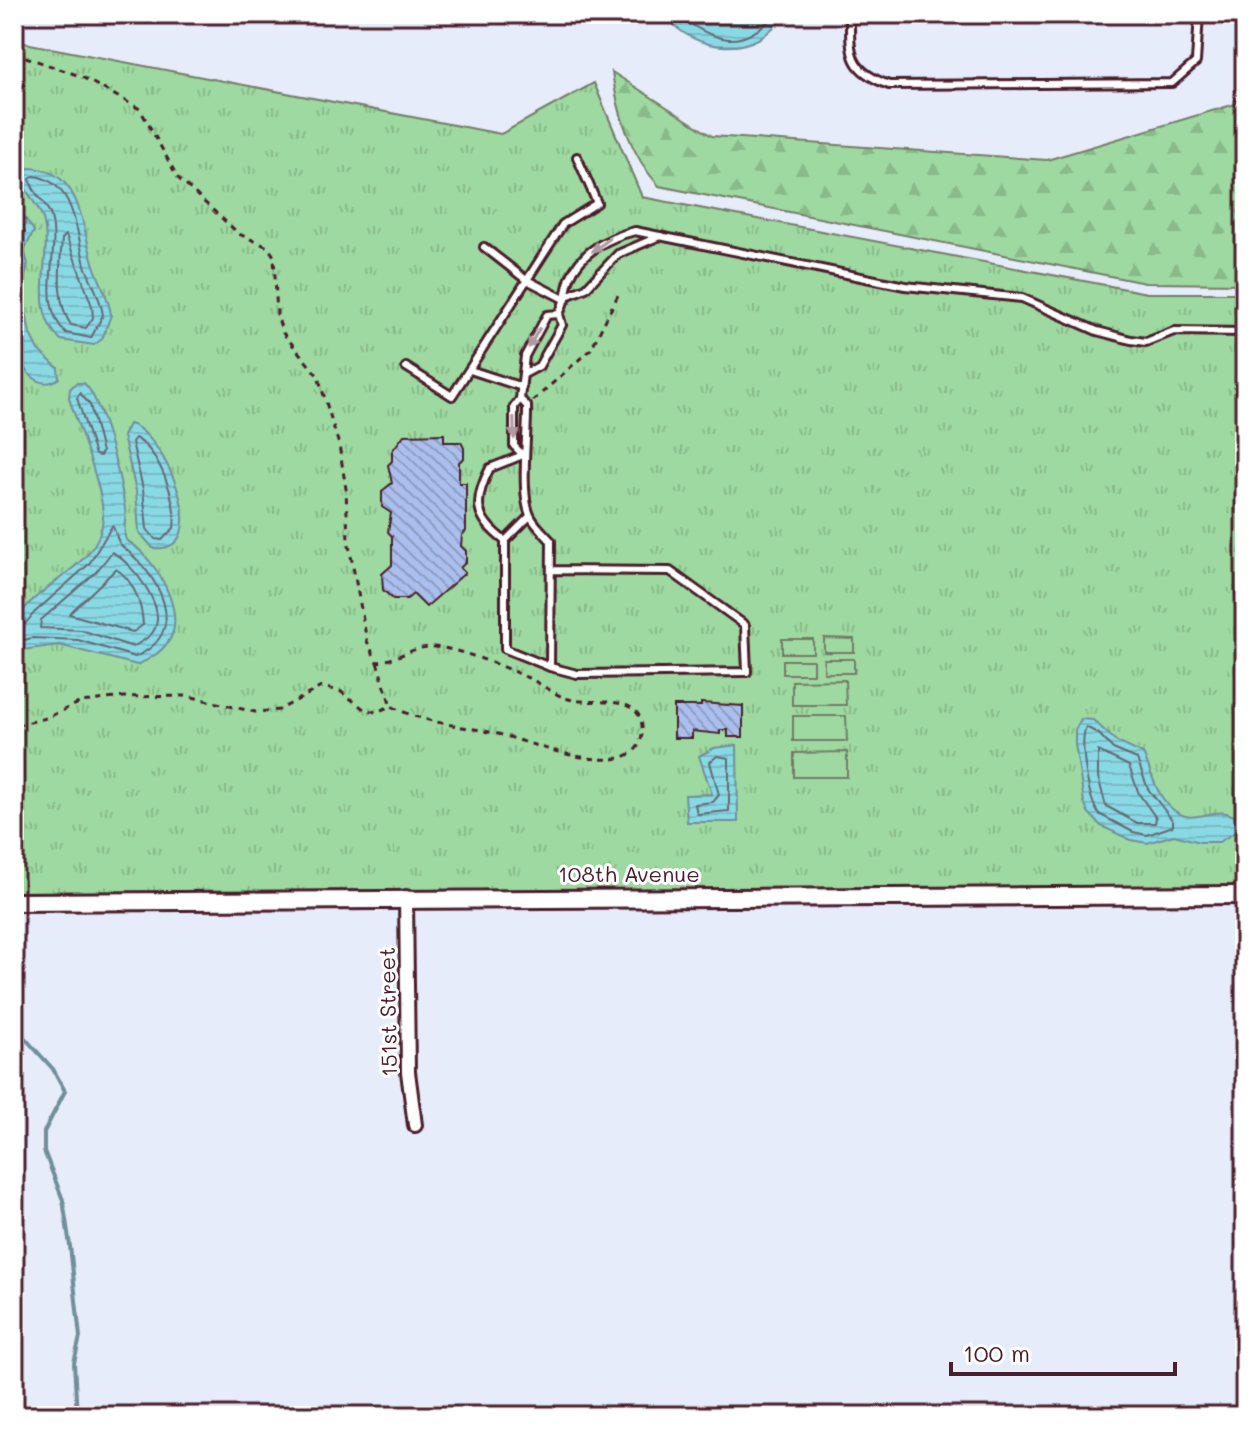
<svg xmlns="http://www.w3.org/2000/svg" width="1259" height="1430" viewBox="0 0 1259 1430" font-family="Mali,sans-serif">
<style>
.grass{fill:url(#grass-tufts);stroke:#747c66;stroke-width:2}
.forest{fill:url(#forest-firs);stroke:#747c66;stroke-width:2}
.park{fill:#9dd9a0;stroke:#747c66;stroke-width:2}
.water{fill:url(#water-rules);stroke:#708f9b;stroke-width:2}
.lines{fill:none;stroke-linecap:round;stroke-linejoin:round}
.shore{stroke:#636975;stroke-width:2}
.stream{stroke:#708f9b;stroke-width:4}
.building{fill:url(#building-back-hatch);stroke:#4a1f2b;stroke-width:2}
.service-casing{stroke:#4a1f2b;stroke-width:12}
.minor-casing{stroke:#4a1f2b;stroke-width:18}
.tertiary-casing{stroke:#4a1f2b;stroke-width:22}
.path{stroke:#4a1f2b;stroke-width:3;stroke-dasharray:6 6;stroke-linecap:butt}
.service{stroke:#fff;stroke-width:6}
.minor{stroke:#fff;stroke-width:12}
.tertiary{stroke:#fff;stroke-width:16}
.oneway{fill:#ae9aa0}
.labels{text-anchor:middle;stroke-width:6;stroke-linejoin:round;paint-order:stroke}
.street-label{font-size:22px;fill:#4a1f2b;stroke:#fff}
</style>
<defs>
<pattern id="grass-tufts" width="24" height="20" patternUnits="userSpaceOnUse" patternTransform="scale(2)"><rect width="24" height="20" fill="#9dd9a0"/><path d="M3 7l-1-3M5 7V3M7 7l1-3M15 17l-1-3M17 17v-4M19 17l1-3" fill="none" stroke="#89ba8a"/></pattern>
<pattern id="forest-firs" width="22" height="20" patternUnits="userSpaceOnUse" patternTransform="scale(2)"><rect width="22" height="20" fill="#9dd9a0"/><path d="M5 1l3.5 6h-7zM16 11l3.5 6h-7z" fill="#89ba8a"/></pattern>
<pattern id="water-rules" width="6" height="5" patternUnits="userSpaceOnUse" patternTransform="scale(2)"><rect width="6" height="5" fill="#89d9e5"/><path d="M0 2.5h6" fill="none" stroke="#78bac5"/></pattern>
<pattern id="building-back-hatch" width="6" height="6" patternUnits="userSpaceOnUse" patternTransform="scale(2)"><rect width="6" height="6" fill="#abbfee"/><path d="M-1 5l2 2M0 0l6 6M5-1l2 2" fill="none" stroke="#8d9bc1"/></pattern>
</defs>
<rect width="100%" height="100%" fill="#e6ecfa"/>
<filter id="ink" filterUnits="userSpaceOnUse"><feTurbulence type="fractalNoise" baseFrequency=".0125" numOctaves="2"/><feDisplacementMap in="SourceGraphic" scale="16" xChannelSelector="R" yChannelSelector="G"/><feConvolveMatrix kernelMatrix="1 2 1 2 8 2 1 2 1" color-interpolation-filters="sRGB"/></filter>
<g filter="url(#ink)">
<polygon class="grass" points="14,41 501,134 594,83 642,197 1147,293 1245,293 1245,887 14,892"/>
<path class="forest" d="M612,72L712,136L1047,160L1245,101V284L1145,283L659,186C630,154 618,114 612,72Z"/>
<g class="park">
<polygon points="824,638 854,639 854,652 824,652"/>
<rect x="782" y="639" width="31" height="14"/>
<rect x="824" y="659" width="30" height="14"/>
<rect x="783" y="660" width="30" height="14"/>
<polygon points="845,680 846,705 792,705 792,681"/>
<polygon points="793,716 846,716 847,741 793,741"/>
<polygon points="847,752 847,777 794,777 794,753"/>
</g>
<g class="water">
<path d="M664,14H783C758,60 693,54 664,14Z"/>
<path d="M29,168C84,169 81,231 95,268C101,285 109,298 111,315L102,339L94,345L61,340C26,308 54,257 43,219C38,203 24,193 20,175Z"/>
<path d="M14,202L34,231L24,250L28,264L22,289L30,334L38,350L58,368L59,378C38,394 17,364 14,345C8,301 14,247 14,202Z"/>
<path d="M76,383H84C103,401 121,481 125,509C127,520 122,529 126,540C152,554 185,607 171,637C165,650 149,660 137,665L59,645L14,651C14,644 12,633 14,626C30,584 100,570 103,518C104,490 78,427 69,398L70,389Z"/>
<path d="M129,424C164,431 217,555 153,548L139,532L136,491L123,436Z"/>
<path d="M1081,719L1093,720L1117,742L1143,754C1151,769 1153,786 1164,800C1192,837 1213,798 1238,819L1237,831L1219,842H1200L1174,835L1147,843L1131,840L1101,826L1088,812L1084,802L1075,744V730Z"/>
<polygon points="737,745 738,822 687,822 685,795 712,794 699,756 714,748"/>
</g>
<g class="lines">
<g class="shore">
<path d="M675,14C714,40 740,54 775,14"/>
<path d="M34,176C77,182 76,236 86,268C92,284 101,298 103,315L91,338L66,333C35,302 61,254 51,217C47,202 32,194 30,179Z"/>
<polyline points="14,212 25,232 16,247 20,265 14,286"/>
<path d="M66,235L92,306L93,318L86,328L71,325C55,301 60,266 62,239Z"/>
<polygon points="80,393 90,405 102,452 100,456 95,455 77,398"/>
<path d="M135,438C159,450 178,501 174,528L162,540L155,539L147,529L143,489L132,442Z"/>
<path d="M112,552C131,562 169,608 153,632C149,638 139,643 133,647L81,630L40,628L41,620L96,572Z"/>
<path d="M116,569C134,580 142,605 143,625L133,632L69,614Z"/>
<path d="M14,630L22,628L34,613L89,564L112,526C117,531 115,541 123,547C157,574 193,631 135,657L78,640L33,638L14,642"/>
<path d="M1086,727L1099,734L1113,749L1137,759L1148,789L1173,821V826L1147,835L1133,832L1099,814C1088,800 1079,742 1086,727Z"/>
<polygon points="1098,751 1129,766 1139,794 1156,818 1155,823 1137,823 1106,806 1098,777"/>
<polygon points="717,756 729,758 729,811 697,814 695,804 713,802 719,795 710,762"/>
</g>
<polyline class="stream" points="14,1026 53,1069 65,1091 44,1132 44,1151 63,1200 70,1246 80,1337 74,1363 77,1416"/>
</g>
<g class="building">
<polygon points="444,434 444,442 461,442 464,448 464,458 459,462 459,483 466,483 466,531 462,535 461,546 466,551 466,562 460,568 465,573 426,607 413,594 407,599 393,599 383,590 382,574 392,565 392,536 388,532 391,513 382,507 382,491 392,483 388,465 392,461 392,451 404,435"/>
<polygon points="701,703 743,706 743,737 728,737 728,730 720,730 720,734 692,731 692,738 674,738 674,706 701,706"/>
</g>
<g class="lines">
<g class="service-casing">
<g id="service">
<path d="M850,14C850,54 848,70 889,85L1172,83L1196,62L1199,14"/>
<polyline points="484,247 525,279 566,300"/>
<polyline points="569,295 586,288 618,254 660,236"/>
<polyline points="406,367 452,396 563,224 597,203 577,157"/>
<polyline points="470,370 522,387"/>
<path d="M524,374L539,366L562,325L559,314C567,298 565,291 570,278C581,251 610,237 635,231L905,286L1022,298L1097,331L1131,340L1146,342L1174,331L1245,332"/>
<path d="M520,399L527,406C528,433 519,495 531,517C535,525 545,534 551,541L550,667L577,674L747,672L745,625L670,571L551,570"/>
<polyline points="523,455 514,446 514,407 520,399 525,356 547,315 559,314"/>
<polyline points="530,516 505,541 505,649 550,667"/>
<path d="M505,541C474,518 473,501 490,468L523,455"/>
</g>
</g>
<g class="minor-casing">
<polyline id="minor" points="406,897 408,1072 415,1125"/>
</g>
<g class="tertiary-casing">
<polyline id="tertiary" points="14,902 1245,895"/>
</g>
<g class="path">
<path d="M14,53L80,76L140,109L178,178L239,234L268,247L274,256L277,316L283,333L318,376L339,445L346,489L348,540L367,641L377,662C397,660 412,646 434,647C457,648 505,667 526,677C541,683 554,695 569,699C590,706 639,692 642,726C647,791 530,742 502,735C464,725 427,725 391,706L376,712L364,709L340,691L321,687L279,710L255,712L188,696L124,697L81,702L46,718L14,726"/>
<polyline points="533,401 591,349 619,293"/>
<polyline points="377,662 391,706"/>
</g>
<use href="#service" class="service"/>
<use href="#minor" class="minor"/>
<use href="#tertiary" class="tertiary"/>
</g>
<defs><path id="oneway-solid" d="M-6-.8H1V-3.2L6.5 0L1 3.2V.8H-6Z" transform="scale(2)"/></defs>
<g class="oneway">
<use href="#oneway-solid" transform="translate(601 245) rotate(144)"/>
<use href="#oneway-solid" transform="translate(534 338) rotate(119)"/>
<use href="#oneway-solid" transform="translate(514 428) rotate(89)"/>
</g>
</g>
<g class="labels">
<g class="street-label">
<text x="629" y="882">108th Avenue</text>
<text transform="translate(388 1012) rotate(-91)" y="8">151st Street</text>
</g>
</g>
<rect width="1259" height="1430" fill="none" stroke="#fff" stroke-width="48"/>
<rect x="24" y="24" width="1211" height="1382" fill="none" stroke="#4a1f2b" stroke-width="3" filter="url(#ink)"/>
<path d="M951 1362v12h224v-12" fill="none" stroke="#4a1f2b" stroke-width="4"/>
<text x="963" y="1362" font-size="24" fill="#4a1f2b" stroke="#ffffff" stroke-width="6" paint-order="stroke">100 m</text>
</svg>
